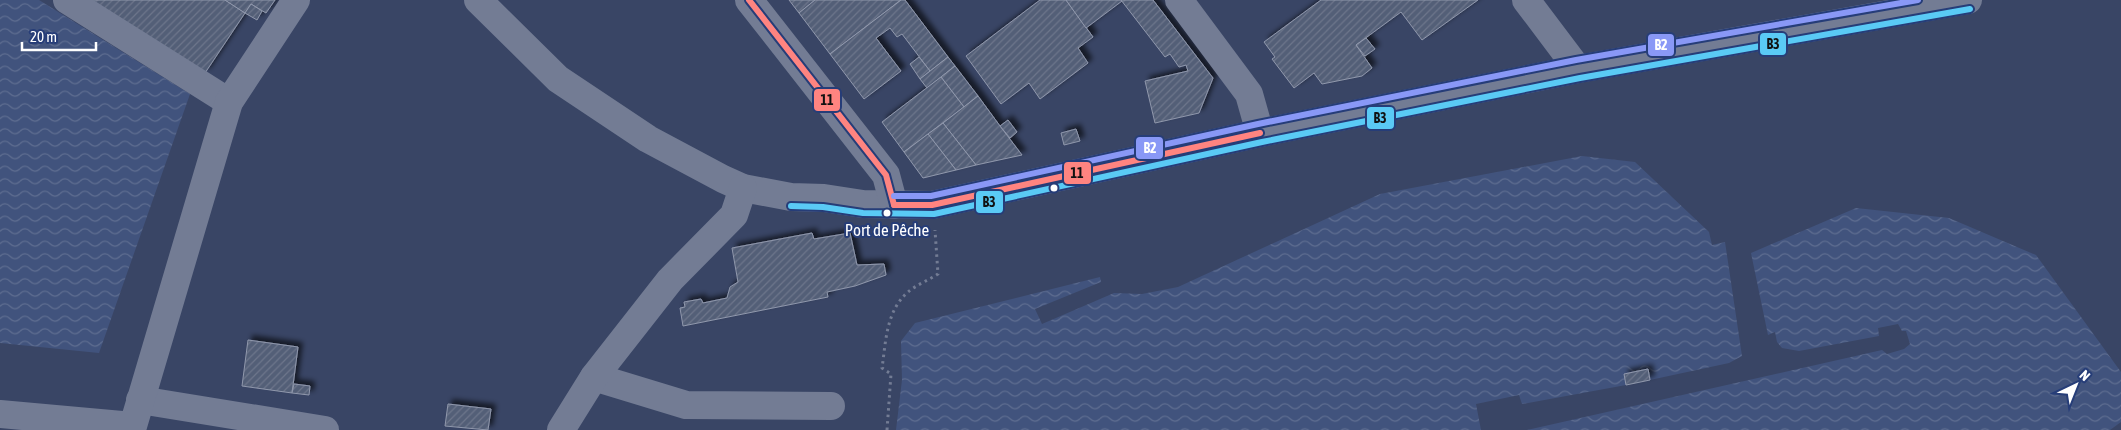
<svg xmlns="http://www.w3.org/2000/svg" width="2121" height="430" viewBox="0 0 2121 430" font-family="'Asap Condensed',sans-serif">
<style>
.water{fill:url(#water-waves)}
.building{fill:url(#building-hatch);stroke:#9098ac;filter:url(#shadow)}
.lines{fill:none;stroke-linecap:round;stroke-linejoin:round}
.path{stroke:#737c94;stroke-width:3;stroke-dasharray:2.5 4;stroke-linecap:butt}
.minor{stroke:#737c94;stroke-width:28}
.bus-1-casing{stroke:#263d78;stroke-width:10}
.bus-2-casing{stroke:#263d78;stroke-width:10}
.bus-3-casing{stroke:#263d78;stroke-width:10}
.bus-1{stroke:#ff8480;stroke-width:6}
.bus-2{stroke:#5acaf5;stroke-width:6}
.bus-3{stroke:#8998f6;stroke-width:6}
.bus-dot{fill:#fff;stroke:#263d78;stroke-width:2}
.labels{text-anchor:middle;stroke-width:4;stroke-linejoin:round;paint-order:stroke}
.bus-label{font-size:17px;fill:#fff;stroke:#263d78}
.line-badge{stroke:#263d78;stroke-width:2}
.badge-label{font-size:14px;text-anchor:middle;font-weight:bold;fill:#fff}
.pale-badge-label{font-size:14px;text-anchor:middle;font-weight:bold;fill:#111}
</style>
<defs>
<pattern id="water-waves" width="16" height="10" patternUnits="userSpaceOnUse" patternTransform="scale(1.25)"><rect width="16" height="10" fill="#41537d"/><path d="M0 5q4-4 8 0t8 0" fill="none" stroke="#5e6d90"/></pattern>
<pattern id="building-hatch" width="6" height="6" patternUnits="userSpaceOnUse" patternTransform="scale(1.25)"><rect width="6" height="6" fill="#535e77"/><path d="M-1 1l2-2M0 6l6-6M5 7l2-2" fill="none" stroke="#6d768b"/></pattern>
<filter id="shadow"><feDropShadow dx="4.5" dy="-4.5" stdDeviation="2.5" flood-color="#0009"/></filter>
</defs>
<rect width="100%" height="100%" fill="#394565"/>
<g class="water">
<polygon points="0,0 39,0 190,94 99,353 0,343"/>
<polygon points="1582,156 1635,162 1709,232 1712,245 1725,242 1742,356 1729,363 1650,380 1648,369 1625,374 1626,385 1522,404 1519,395 1476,404 1481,430 896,430 902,380 901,341 915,323 1100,277 1101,282 1035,309 1042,324 1114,293 1142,294 1178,287 1380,194"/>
<polygon points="1856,208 1949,218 2036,255 2121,372 2121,422 2110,430 1527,430 1882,350 1887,354 1904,349 1910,344 1906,331 1902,331 1898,324 1878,328 1879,336 1799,351 1782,348 1777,342 1775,332 1768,335 1751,253"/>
</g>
<g class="building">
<polygon points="91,0 225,0 245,13 205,73"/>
<polygon points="225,0 275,0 266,13 251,4 245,13"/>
<polygon points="789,0 815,0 799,13"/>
<polygon points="815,0 901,0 830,54 799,13"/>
<polygon points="901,0 905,0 948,57 930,71 902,34 897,37 890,28 876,38 901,71 864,99 830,54"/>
<polygon points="1040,0 1066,0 1093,37 1078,48 1088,63 1040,99 1029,83 1001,104 966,56"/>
<polygon points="1066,0 1121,0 1122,1 1086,28"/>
<polygon points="1121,0 1153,0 1213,78 1199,113 1155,123 1145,81 1188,71 1186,65 1179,67 1170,54 1165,57"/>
<polygon points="1321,0 1478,0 1422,40 1401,12 1356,45 1372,68 1362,76 1322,84 1314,73 1294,88 1272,59 1275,57 1264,42"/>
<polygon points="251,4 262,11 257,20 245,13"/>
<polygon points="1366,38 1375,49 1365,56 1356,45"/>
<polygon points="919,57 930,71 920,79 910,64"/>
<polygon points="948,57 955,66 927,88 920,79"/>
<polygon points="955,66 978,96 964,107 941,77"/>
<polygon points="941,77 964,107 904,152 882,122"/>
<polygon points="978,96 1000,126 1022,155 976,165 943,123"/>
<polygon points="1008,120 1017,132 1010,138 1000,126"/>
<polygon points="943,123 976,165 956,170 928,134"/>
<polygon points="1076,129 1080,141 1064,145 1061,133"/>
<polygon points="928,134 956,170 923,178 904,152"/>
<polygon points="812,233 814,239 850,233 857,265 884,264 886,275 855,286 827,292 828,297 683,326 680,308 685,307 684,302 701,299 703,303 727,298 730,287 738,282 732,248"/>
<polygon points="248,340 298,347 292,393 242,386"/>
<polygon points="1648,369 1650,380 1626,385 1624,374"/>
<polygon points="294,384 310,386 309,395 292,393"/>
<polygon points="448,404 491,409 488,430 445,426"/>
</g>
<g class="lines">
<path class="path" d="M887,430L891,374L882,368C886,341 886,311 908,292C916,285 929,280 938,274L935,230"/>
<g class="minor">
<polyline points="67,0 229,102"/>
<polyline points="478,0 558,79 648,139 723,179 743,188 791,197 824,198 863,204 932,205 1260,133 1578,69 1968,0"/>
<polyline points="749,0 886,175 894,205"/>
<polyline points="1179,0 1249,94 1260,133"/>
<polyline points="1526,0 1578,69"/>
<polyline points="594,377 686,405 831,406"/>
<polyline points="140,400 325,430"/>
<polyline points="0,414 133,426 229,102 296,0"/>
<polyline points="561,430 594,377 670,280 734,215 743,188"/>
</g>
<g class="bus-1-casing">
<g id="bus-1">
<polyline points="749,0 886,175 894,205"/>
<polyline points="894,205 932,205 1260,133"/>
</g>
</g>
<g class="bus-2-casing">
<polyline id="bus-2" points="791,206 823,207 863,213 934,214 1262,142 1580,78 1970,9"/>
</g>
<g class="bus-3-casing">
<polyline id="bus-3" points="894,196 931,196 1258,124 1576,60 1918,0"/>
</g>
<use href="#bus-1" class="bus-1"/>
<use href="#bus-2" class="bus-2"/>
<use href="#bus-3" class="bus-3"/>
</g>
<g class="bus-dot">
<circle cx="1054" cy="188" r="4.5"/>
<circle cx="887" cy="213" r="4.5"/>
</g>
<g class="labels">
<g class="bus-label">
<text x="887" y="236">Port de Pêche</text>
</g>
</g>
<g class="line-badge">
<rect x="1759" y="32" width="28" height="24" rx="5" fill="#5acaf5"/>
<rect x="1647" y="33" width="28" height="24" rx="5" fill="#8998f6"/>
<rect x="813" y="88" width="28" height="24" rx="5" fill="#ff8480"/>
<rect x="1366" y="106" width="29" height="24" rx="5" fill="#5acaf5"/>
<rect x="1135" y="136" width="29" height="24" rx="5" fill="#8998f6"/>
<rect x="1063" y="161" width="29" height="24" rx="5" fill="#ff8480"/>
<rect x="975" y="190" width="29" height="24" rx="5" fill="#5acaf5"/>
</g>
<g class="badge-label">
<text x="1661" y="50">B2</text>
<text x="1150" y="153">B2</text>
</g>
<g class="pale-badge-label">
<text x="1773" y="49">B3</text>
<text x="827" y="105">11</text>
<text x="1380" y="123">B3</text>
<text x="1077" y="178">11</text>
<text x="989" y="207">B3</text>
</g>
<g transform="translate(2076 385) rotate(43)" stroke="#263d78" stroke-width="4" paint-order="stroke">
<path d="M0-4L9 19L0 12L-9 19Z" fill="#ffffff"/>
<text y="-8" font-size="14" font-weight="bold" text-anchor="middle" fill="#ffffff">N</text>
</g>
<path d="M22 42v8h74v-8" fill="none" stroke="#ffffff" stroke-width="2.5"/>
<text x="30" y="42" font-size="15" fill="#ffffff" stroke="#263d78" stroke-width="4" paint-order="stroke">20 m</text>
</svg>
